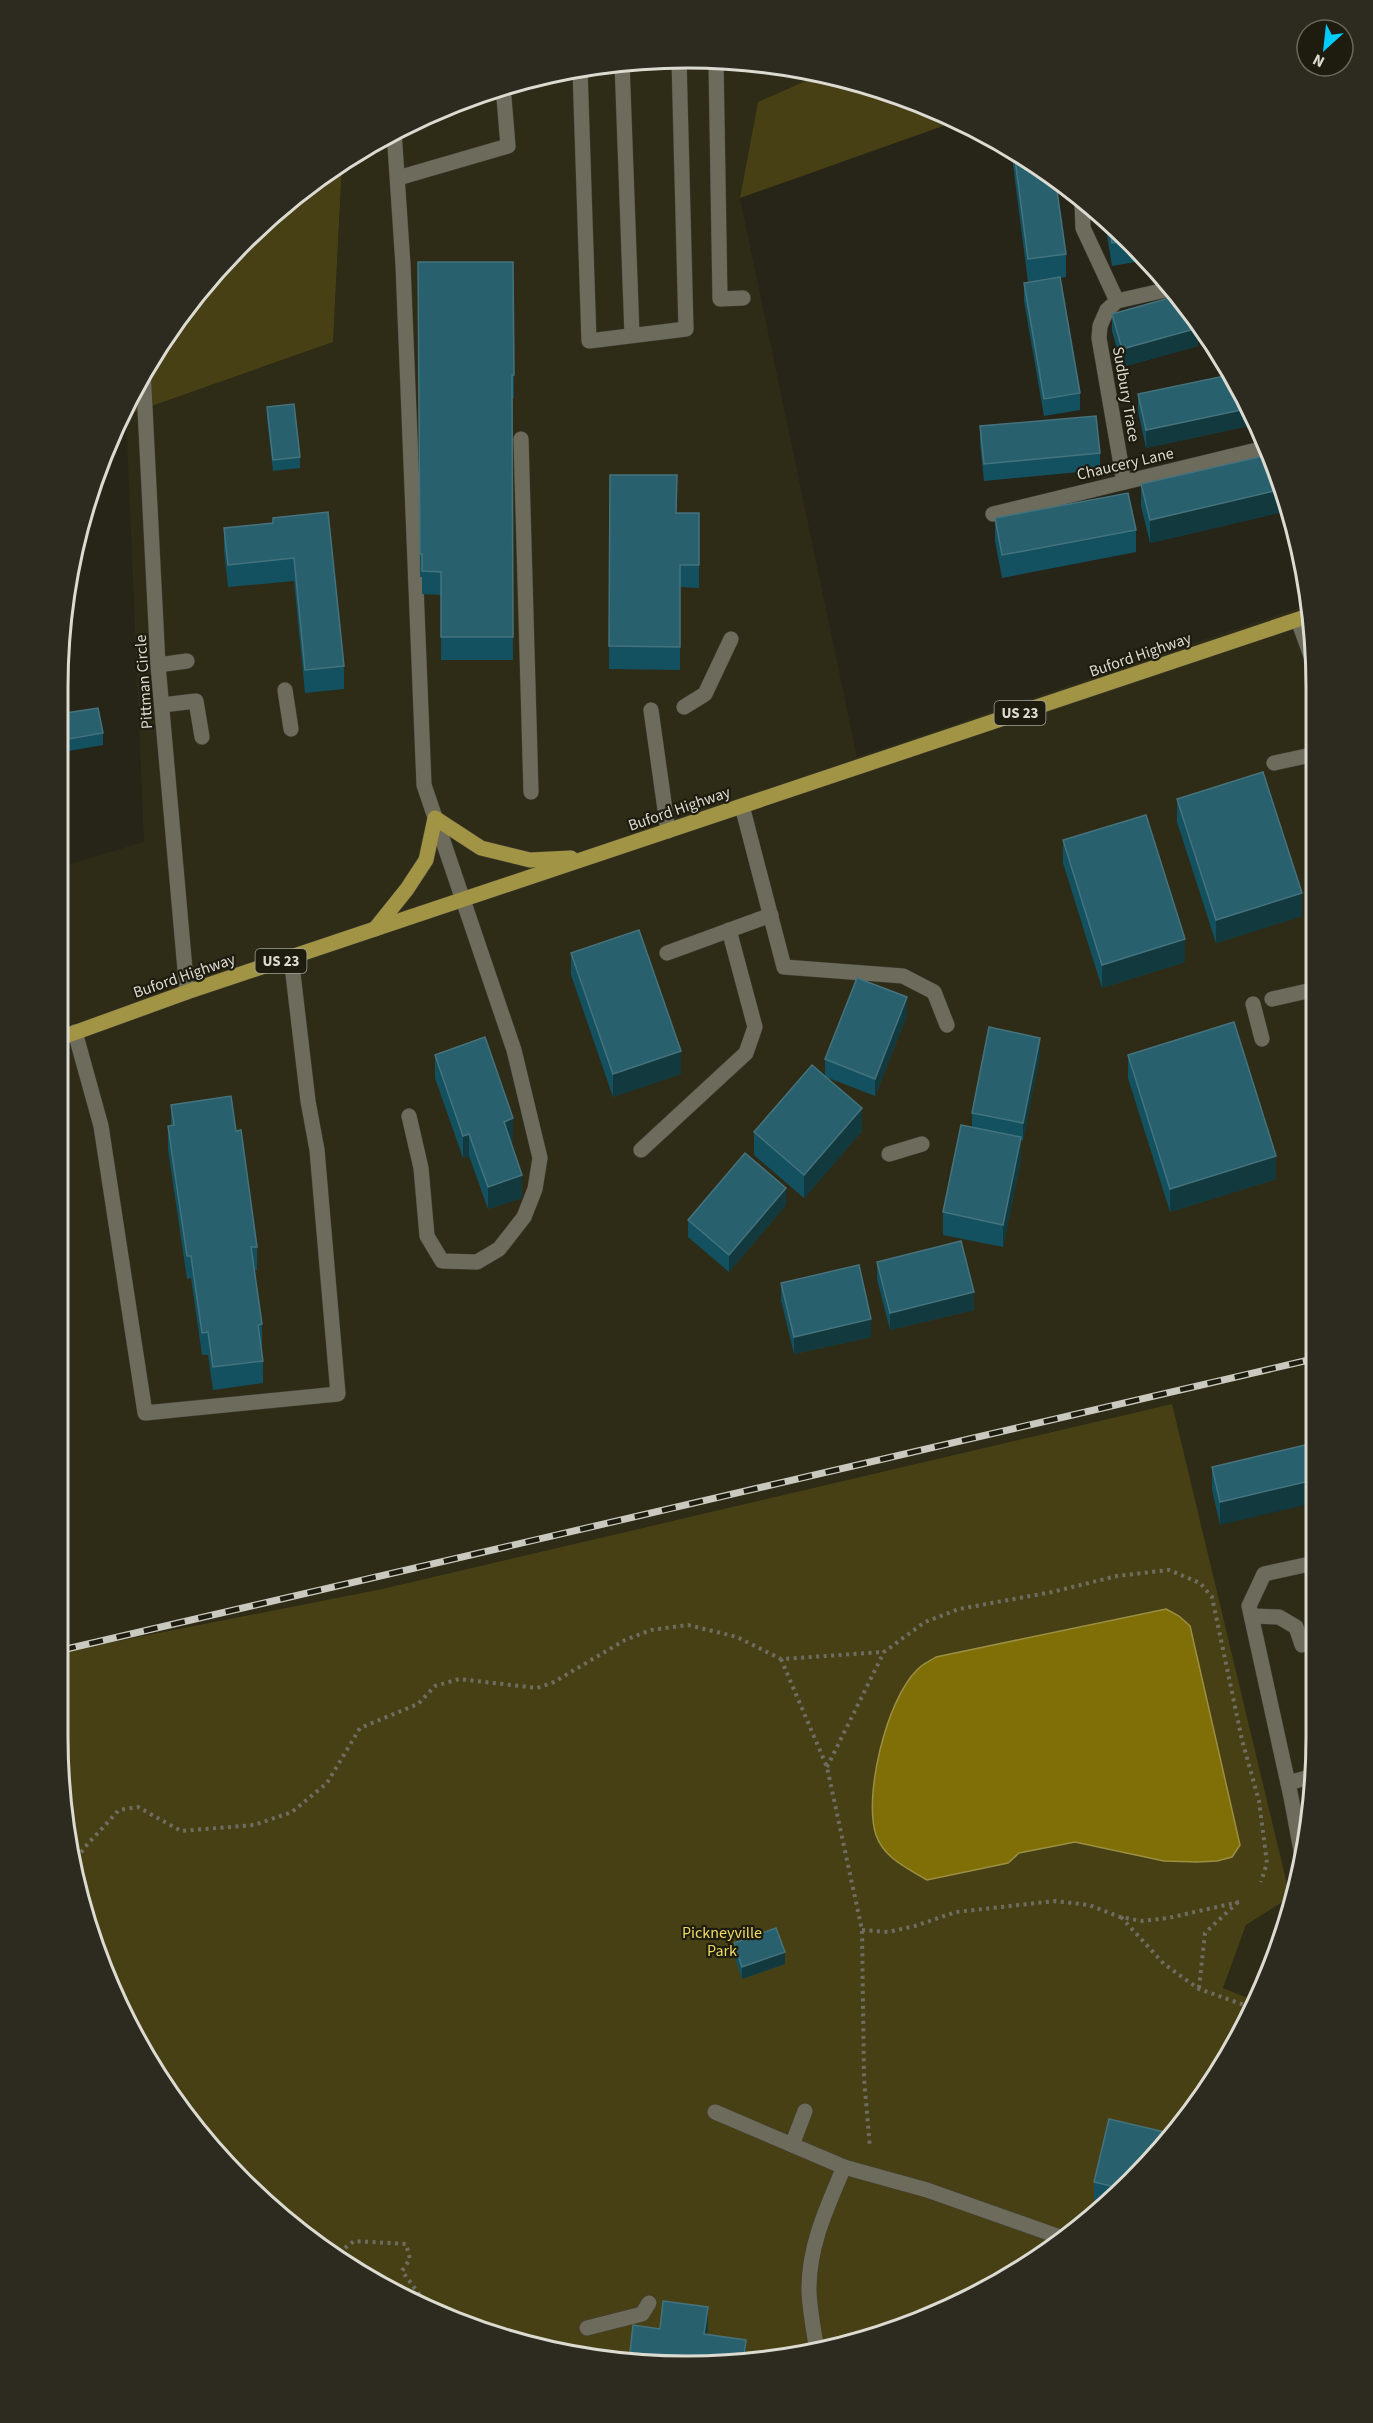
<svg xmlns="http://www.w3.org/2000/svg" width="1373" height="2423" viewBox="0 0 1373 2423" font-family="'Source Sans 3',sans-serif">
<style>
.built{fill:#2e2b17}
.green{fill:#484015}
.water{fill:#7f6f06;stroke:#9b8f43;stroke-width:1.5}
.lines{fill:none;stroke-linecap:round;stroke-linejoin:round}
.minor-casing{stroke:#413f35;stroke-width:16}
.major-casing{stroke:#413f35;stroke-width:16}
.path{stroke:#6f6d62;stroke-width:4;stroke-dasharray:3 4.5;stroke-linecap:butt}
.minor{stroke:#6d6b5c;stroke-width:15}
.major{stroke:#a19445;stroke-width:15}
.rail-casing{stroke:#cac9bf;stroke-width:7}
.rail{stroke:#1e1c0f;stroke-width:4.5;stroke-dasharray:14;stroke-linecap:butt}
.wall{fill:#135161}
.shaded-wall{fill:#12393e}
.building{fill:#29606d;stroke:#45737d;stroke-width:1.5}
.labels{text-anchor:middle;stroke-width:4.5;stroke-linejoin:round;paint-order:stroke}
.shield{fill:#1e1c0f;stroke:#a3a298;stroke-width:1.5}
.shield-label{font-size:15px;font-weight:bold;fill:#dcdbd2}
.street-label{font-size:16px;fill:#dcdbd2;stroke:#1e1c0f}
.park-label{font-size:16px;fill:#f0db64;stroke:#1e1c0f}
.rim{fill:none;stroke:#dcdbd2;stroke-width:3}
</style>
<rect width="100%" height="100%" fill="#272518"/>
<polygon class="built" points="646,58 769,62 817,74 817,76 758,102 740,198 857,757 1310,604 1315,1777 1294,1900 1253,2000 1223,1988 1246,1925 1172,1404 382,1589 62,1652 59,867 144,842 126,415 333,342 342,163 408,122 524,78"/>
<g class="green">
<polygon points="817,74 889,91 957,121 740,198 758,102 817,76"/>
<polygon points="342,163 333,342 126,415 126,409 142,371 213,271 304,187"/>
<polygon points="1172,1404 1290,1897 1246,1925 1223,1988 1253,2000 1231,2052 1160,2151 1101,2210 1002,2281 927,2318 810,2354 727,2365 605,2361 523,2344 408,2301 336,2260 242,2182 187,2119 122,2015 90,1939 62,1819 62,1652 382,1589"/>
</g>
<path class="water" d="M1166,1609L1179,1616L1190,1626L1240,1845L1232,1857L1217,1861L1197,1862L1164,1861L1075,1842L1019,1853L1008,1863L927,1880C907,1868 884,1858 876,1835C863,1795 887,1699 917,1670C922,1664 930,1661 936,1657Z"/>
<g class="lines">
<g class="minor-casing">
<g id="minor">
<polyline points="716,61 720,299 743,298"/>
<polyline points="622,62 632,335"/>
<polyline points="580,69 589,341 686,329 679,59"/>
<polyline points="394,131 403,265 424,785 514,1050 540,1158 535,1189 524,1217 499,1249 477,1262 442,1261 427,1236 421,1168 409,1116"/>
<polyline points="398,178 508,146 503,86"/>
<polyline points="1082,203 1083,228 1117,301"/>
<polyline points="143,369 158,665 187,992"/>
<polyline points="521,439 531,792"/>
<polyline points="1124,482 1099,338 1100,326 1107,310 1117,301 1170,289"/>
<polyline points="993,514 1265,448"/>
<polyline points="1298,620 1311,656"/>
<polyline points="158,665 187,661"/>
<polyline points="285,690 291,729"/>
<polyline points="162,705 196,701 202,737"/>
<polyline points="684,707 705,694 731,639"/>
<polyline points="651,710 668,831"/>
<polyline points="1274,763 1311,755"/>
<polyline points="742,806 784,967 903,976 934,992 947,1025"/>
<polyline points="667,953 771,915"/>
<polyline points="1272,999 1312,990"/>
<polyline points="1253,1004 1262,1039"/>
<polyline points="75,1032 101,1126 145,1413 338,1394 317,1150 308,1101 291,957"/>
<polyline points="641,1150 746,1053 755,1027 729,930"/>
<polyline points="889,1154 922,1144"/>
<polyline points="1252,1616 1279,1617 1296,1627 1302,1645"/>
<polyline points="1288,1783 1310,1777 1315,1771"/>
<polyline points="1302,1856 1291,1797 1249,1606 1264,1574 1314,1563"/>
<path d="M715,2112L844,2167C827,2207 808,2247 809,2292C810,2311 814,2332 817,2352"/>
<polyline points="792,2145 805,2111"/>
<polyline points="844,2167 927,2190 1063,2238"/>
<polyline points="587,2328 642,2314 649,2303"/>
</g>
</g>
<g class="major-casing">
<g id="major">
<polyline points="375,929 407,889 426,860 435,818 481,848 530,860 571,858"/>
<polyline points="60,1038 187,992 1311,615"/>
</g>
</g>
<g class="path">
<polyline points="781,1659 827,1767 862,1930 864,2078 870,2148"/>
<polyline points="827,1767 884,1652 925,1622 959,1609 1052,1592 1117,1576 1169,1570 1200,1583 1212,1597 1242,1740 1259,1801 1267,1863 1261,1882"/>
<polyline points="73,1865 84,1848 119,1810 138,1807 181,1831 254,1825 292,1812 327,1783 360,1728 418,1704 435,1686 459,1679 537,1688 554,1682 625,1640 651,1630 688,1625 737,1637 781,1659 884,1652"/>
<polyline points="1121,1917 1164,1964 1199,1989 1250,2007"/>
<polyline points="862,1930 888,1932 915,1926 956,1912 1055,1901 1089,1905 1120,1917 1142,1921 1168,1918 1239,1902"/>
<polyline points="1199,1988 1205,1933 1238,1902"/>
<polyline points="333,2257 354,2241 406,2244 410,2259 402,2271 422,2298 426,2308"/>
</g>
<use href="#minor" class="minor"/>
<use href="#major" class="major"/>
<g class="rail-casing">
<polyline id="rail" points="62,1650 1313,1359"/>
</g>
<use href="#rail" class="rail"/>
</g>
<g class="wall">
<polygon points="1011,149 1056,184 1066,254 1066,277 1060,278 1080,393 1080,410 1044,416 1024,301 1024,283 1044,280 1028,282"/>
<polygon points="1106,222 1131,241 1147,260 1112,266 1106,229"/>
<polygon points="418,262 513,262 514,398 512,398 513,660 441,660 441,595 422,594 422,577 420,577"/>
<polygon points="1112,314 1198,346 1122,367 1112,331"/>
<polygon points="1229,375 1253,425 1146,448 1138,411 1138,394"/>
<polygon points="267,407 300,457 300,468 273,471 267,419"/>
<polygon points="980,426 1100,453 1100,470 984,481 980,444"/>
<polygon points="610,475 676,513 699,513 699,588 680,587 680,670 609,669"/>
<polygon points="1141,484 1283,512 1150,543 1141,506"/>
<polygon points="328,512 344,666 344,689 305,693 294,581 228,587 224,551 224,528 273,524 273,518"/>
<polygon points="995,518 1136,530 1136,552 1002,578 995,541"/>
<polygon points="59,714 103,733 103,745 63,752 61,744 59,745"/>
<polygon points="1177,799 1302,916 1216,943 1177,822"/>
<polygon points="1063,840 1185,962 1102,988 1063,863"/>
<polygon points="571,953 681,1074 613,1097 571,975"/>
<polygon points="907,1015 875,1096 826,1077 862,1131 804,1198 754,1155 754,1132 825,1077 825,1059"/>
<polygon points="435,1055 513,1141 511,1142 522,1198 488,1209 469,1156 463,1158 435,1078"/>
<polygon points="1040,1055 1023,1141 1021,1140 1021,1160 1003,1247 943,1235 943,1212 972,1127 972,1113"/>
<polygon points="1128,1055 1276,1179 1170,1212 1128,1078"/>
<polygon points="171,1105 236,1131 257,1247 257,1270 254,1270 262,1324 262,1347 261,1347 263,1361 263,1383 213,1390 208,1355 202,1355 191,1278 187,1279 168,1149 168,1126 171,1126"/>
<polygon points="786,1205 729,1272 688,1237 688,1220"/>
<polygon points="877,1262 974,1310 890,1330 877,1279"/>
<polygon points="781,1283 871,1337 794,1354 781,1300"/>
<polygon points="1314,1443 1220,1525 1212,1490 1212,1467"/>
<polygon points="734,1943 785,1964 742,1979 734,1955"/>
<polygon points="1160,2151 1104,2207 1094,2205 1094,2182"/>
</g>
<g class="shaded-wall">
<polygon points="1198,328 1198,346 1122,367 1122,349"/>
<polygon points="1246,409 1253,425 1146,448 1146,430"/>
<polygon points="1283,489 1283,512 1150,543 1150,520"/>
<polygon points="1302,893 1302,916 1216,943 1216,920"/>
<polygon points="1185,939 1185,962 1102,988 1102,965"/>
<polygon points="907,997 907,1015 875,1096 875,1079"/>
<polygon points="1040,1038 1040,1055 1023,1141 1023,1123"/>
<polygon points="681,1051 681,1074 613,1097 613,1074"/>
<polygon points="862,1108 862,1131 804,1198 804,1175"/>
<polygon points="513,1118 513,1141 504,1145 504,1122"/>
<polygon points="469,1134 469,1156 463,1158 463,1136"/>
<polygon points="1021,1137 1021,1160 1003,1247 1003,1225"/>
<polygon points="1276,1156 1276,1179 1170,1212 1170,1189"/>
<polygon points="522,1175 522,1198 488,1209 488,1187"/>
<polygon points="786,1188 786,1205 729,1272 729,1255"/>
<polygon points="974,1292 974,1310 890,1330 890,1313"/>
<polygon points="871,1319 871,1337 794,1354 794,1337"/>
<polygon points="1314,1480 1314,1503 1220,1525 1220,1502"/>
<polygon points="785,1952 785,1964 742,1979 742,1967"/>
<polygon points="708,2307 708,2330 704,2357 704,2334"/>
<polygon points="746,2340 746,2362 743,2363"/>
</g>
<g class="building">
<polygon points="1014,151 1056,184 1066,254 1028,259"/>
<polygon points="1109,224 1130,240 1112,243"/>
<polygon points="418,262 513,262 514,375 512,375 513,637 441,637 441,572 422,571 422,554 420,554"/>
<polygon points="1060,277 1080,393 1044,399 1024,283"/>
<polygon points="1176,296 1195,319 1198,328 1122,349 1112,314"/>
<polygon points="1229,375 1246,409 1146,430 1138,394"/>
<polygon points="294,404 300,457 273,460 267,407"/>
<polygon points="1096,416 1100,453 984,464 980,426"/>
<polygon points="1268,455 1280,479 1283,489 1150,520 1141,484"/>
<polygon points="610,475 677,475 676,513 699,513 699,565 680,565 680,647 609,646"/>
<polygon points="1128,493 1136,530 1002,555 995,518"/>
<polygon points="328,512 344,666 305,670 294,558 228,565 224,528 273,523 273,518"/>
<polygon points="98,708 103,733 63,740 61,732 59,733 59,714"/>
<polygon points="1263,772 1302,893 1216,920 1177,799"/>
<polygon points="1146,815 1185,939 1102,965 1063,840"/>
<polygon points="639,930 681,1051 613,1074 571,953"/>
<polygon points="857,978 907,997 875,1079 825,1059"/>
<polygon points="1234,1022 1276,1156 1170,1189 1128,1055"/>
<polygon points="989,1027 1040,1038 1023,1123 972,1113"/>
<polygon points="485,1037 513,1118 504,1122 522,1175 488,1187 469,1134 463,1136 435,1055"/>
<polygon points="812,1065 862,1108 804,1175 754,1132"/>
<polygon points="231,1096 236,1131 241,1130 257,1247 251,1247 262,1324 258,1325 263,1361 213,1367 208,1332 202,1333 191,1256 187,1256 168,1126 174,1125 171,1105"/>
<polygon points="961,1125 1021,1137 1003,1225 943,1212"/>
<polygon points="745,1153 786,1188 729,1255 688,1220"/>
<polygon points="961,1241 974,1292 890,1313 877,1262"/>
<polygon points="859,1265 871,1319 794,1337 781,1283"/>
<polygon points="1314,1443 1314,1480 1220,1502 1212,1467"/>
<polygon points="776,1928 785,1952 742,1967 734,1943"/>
<polygon points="1109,2119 1173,2134 1160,2151 1123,2189 1094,2182"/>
<polygon points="663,2301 708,2307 704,2334 746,2340 743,2363 727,2365 629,2361 633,2325 660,2329"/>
</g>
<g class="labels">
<g class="shield">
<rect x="994.5" y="701" width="51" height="24" rx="4.5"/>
<rect x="255.5" y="949" width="51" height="24" rx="4.5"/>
</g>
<g class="shield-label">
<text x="1020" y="718">US 23</text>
<text x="281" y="966">US 23</text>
</g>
<g class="street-label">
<text transform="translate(1127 394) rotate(80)" y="6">Sudbury Trace</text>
<text transform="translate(1125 463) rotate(-13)" y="6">Chaucery Lane</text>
<text transform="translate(1140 654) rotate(-19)" y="6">Buford Highway</text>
<text transform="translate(143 682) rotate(-94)" y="6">Pittman Circle</text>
<text transform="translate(679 808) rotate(-19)" y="6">Buford Highway</text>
<text transform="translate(184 975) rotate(-19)" y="6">Buford Highway</text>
</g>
<g class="park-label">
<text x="722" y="1938">Pickneyville<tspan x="722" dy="18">Park</tspan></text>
</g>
</g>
<path d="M0 0H1373V2423H0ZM687 68H687A619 619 0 0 1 1306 687V1737A619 619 0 0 1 687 2356H687A619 619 0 0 1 68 1737V687A619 619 0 0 1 687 68Z" fill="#2d2b1f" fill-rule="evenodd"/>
<path class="rim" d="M687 68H687A619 619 0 0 1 1306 687V1737A619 619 0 0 1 687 2356H687A619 619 0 0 1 68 1737V687A619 619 0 0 1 687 68Z"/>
<g transform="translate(1325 48) rotate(207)"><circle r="28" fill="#1e1c0f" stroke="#6a685d" stroke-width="1.5"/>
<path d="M0-4.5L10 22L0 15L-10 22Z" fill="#00cbf9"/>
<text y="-9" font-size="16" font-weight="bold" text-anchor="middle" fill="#dcdbd2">N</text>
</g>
</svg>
